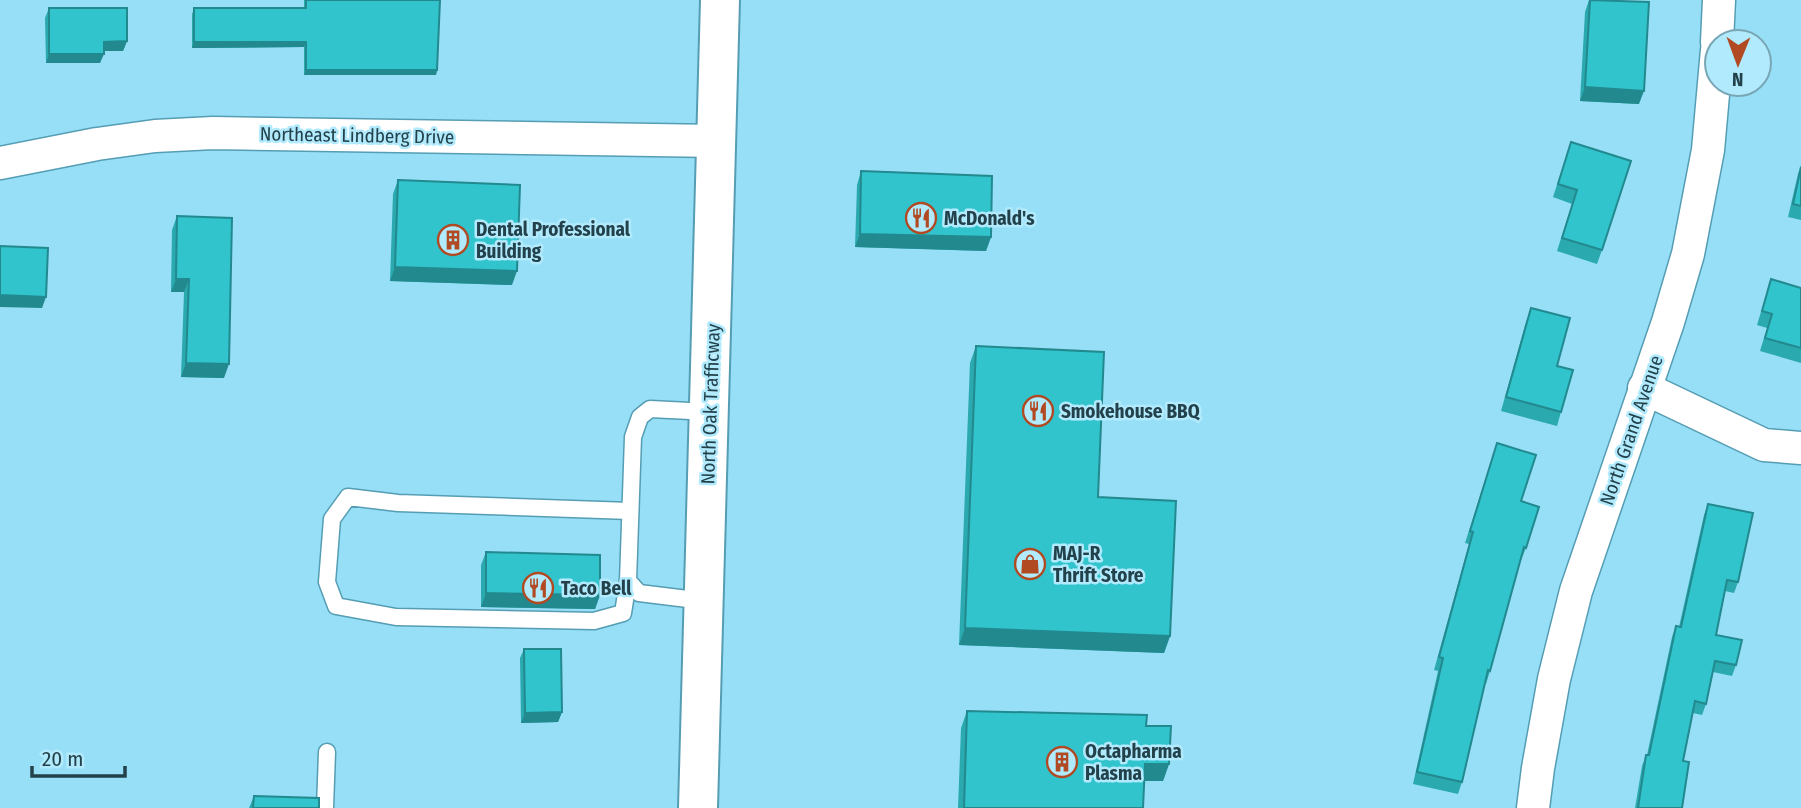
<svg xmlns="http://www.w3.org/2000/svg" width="1801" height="808" viewBox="0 0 1801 808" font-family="'Fira Sans Condensed',sans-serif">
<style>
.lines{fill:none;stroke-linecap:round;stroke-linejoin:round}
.lane-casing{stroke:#559db3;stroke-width:19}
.street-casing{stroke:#559db3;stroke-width:35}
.secondary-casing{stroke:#559db3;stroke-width:42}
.lane{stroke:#fff;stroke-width:16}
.street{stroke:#fff;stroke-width:32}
.secondary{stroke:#fff;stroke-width:38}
.wall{fill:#2aa9af}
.shaded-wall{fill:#22898f}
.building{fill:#31c4cc;stroke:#22898f;stroke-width:2}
.labels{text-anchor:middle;stroke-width:5;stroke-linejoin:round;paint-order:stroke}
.street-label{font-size:19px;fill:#23414a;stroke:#b1eafd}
.poi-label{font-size:19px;font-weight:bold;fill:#23414a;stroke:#b1eafd;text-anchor:start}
</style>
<rect width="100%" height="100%" fill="#97dff7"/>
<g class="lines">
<g class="lane-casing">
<g id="lane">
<polyline points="628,581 623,613 594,621 396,617 336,606 327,582 332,519 348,497 398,503 630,511"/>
<polyline points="704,601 639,593 628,581 633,437 640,417 650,409 710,412"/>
<polyline points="325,808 327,752"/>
</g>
</g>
<g class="street-casing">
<g id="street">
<polyline points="1717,42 1719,0"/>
<polyline points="0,163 97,144 155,136 213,133 717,141"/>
<polyline points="1644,388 1764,445 1801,448"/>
<polyline points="1533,808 1538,768 1554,679 1576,591 1668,322 1688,254 1708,150 1717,50"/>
</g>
</g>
<g class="secondary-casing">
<polyline id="secondary" points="698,808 720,0"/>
</g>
<use href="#lane" class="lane"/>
<use href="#street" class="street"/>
<use href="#secondary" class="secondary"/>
</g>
<g class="wall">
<polygon points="304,0 440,0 437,70 436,75 304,75 304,47 192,48 192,14 194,8 304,8"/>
<polygon points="1589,0 1639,104 1580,101 1585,12"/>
<polygon points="49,8 127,41 123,51 104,51 100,63 46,63 45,18"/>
<polygon points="1571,142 1602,250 1597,264 1557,251 1572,204 1553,197"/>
<polygon points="1801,165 1801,220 1788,217 1798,174"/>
<polygon points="861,171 991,237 986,251 855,247 857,185"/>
<polygon points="398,180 512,285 390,281 393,194"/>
<polygon points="177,216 224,378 181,377 184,292 171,292 172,230"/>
<polygon points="1771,279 1801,288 1801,363 1760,351 1767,328 1757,325"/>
<polygon points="1531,308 1561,412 1557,426 1501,411 1526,322"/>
<polygon points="976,346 1098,497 1170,636 1164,653 959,645 970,363"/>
<polygon points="1497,443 1521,501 1526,548 1521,560 1520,560 1490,671 1486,684 1485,683 1462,782 1458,794 1413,784 1438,671 1434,670 1469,544 1465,543"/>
<polygon points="1708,504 1738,582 1734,593 1725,591 1716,635 1736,665 1732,676 1713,672 1706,704 1702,715 1693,713 1683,761 1682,808 1635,808 1642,766 1646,755 1647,755 1672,637 1676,626 1679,627 1704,515"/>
<polygon points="486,552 600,595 595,609 481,607 481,565"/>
<polygon points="524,649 562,712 558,722 521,723 520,658"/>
<polygon points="967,711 1146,726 1169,764 1163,781 1144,781 1143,808 958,808 961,728"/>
<polygon points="254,796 319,808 249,808"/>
</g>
<g class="shaded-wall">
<polygon points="127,41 123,51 100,51 104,42"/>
<polygon points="194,42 306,42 304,47 192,48"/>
<polygon points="49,54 104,54 100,63 46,63"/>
<polygon points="306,70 437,70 436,75 304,75"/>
<polygon points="1585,87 1644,91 1639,104 1580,101"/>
<polygon points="860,234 991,237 986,251 855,247"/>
<polygon points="395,267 517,271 512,285 390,281"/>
<polygon points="176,279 189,279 184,292 171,292"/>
<polygon points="0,295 46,297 42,308 0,307"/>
<polygon points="186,363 229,364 224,378 181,377"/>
<polygon points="486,593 600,595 595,609 481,607"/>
<polygon points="965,628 1170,636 1164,653 959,645"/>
<polygon points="562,712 558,722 521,723 525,713"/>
<polygon points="1145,764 1169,764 1163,781 1139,781"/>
</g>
<g class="building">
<polygon points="306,0 440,0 437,70 306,70 306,42 194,42 194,8 306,8"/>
<polygon points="1590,0 1649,2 1644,91 1585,87"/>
<polygon points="49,8 127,8 127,41 104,42 104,54 49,54"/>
<polygon points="1571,142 1631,161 1602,250 1562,238 1577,190 1558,184"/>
<polygon points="1801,167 1801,206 1793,204"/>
<polygon points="861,171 992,176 991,237 860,234"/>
<polygon points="398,180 520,185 517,271 395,267"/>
<polygon points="177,216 232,218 229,364 186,363 189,279 176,279"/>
<polygon points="0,246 48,248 46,297 0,295"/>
<polygon points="1771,279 1801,288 1801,348 1765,338 1772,314 1762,311"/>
<polygon points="1531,308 1570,318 1557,366 1573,370 1561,412 1506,397"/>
<polygon points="976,346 1104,352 1098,497 1176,501 1170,636 965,628"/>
<polygon points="1497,443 1536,455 1521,501 1539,507 1526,548 1524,547 1490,671 1488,670 1462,782 1417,772 1443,658 1439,657 1473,532 1470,531"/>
<polygon points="1708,504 1753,513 1738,582 1727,580 1716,635 1742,640 1736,665 1715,661 1706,704 1695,701 1683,761 1689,762 1682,808 1638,808 1646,755 1649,755 1676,626 1681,627"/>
<polygon points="486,552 600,555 600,595 486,593"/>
<polygon points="524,649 561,649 562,712 525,713"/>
<polygon points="967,711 1147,715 1146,726 1171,726 1169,764 1145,764 1143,808 964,808"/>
<polygon points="254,796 319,798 319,808 253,808"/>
</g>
<defs>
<g id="restaurant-ring" transform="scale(1.575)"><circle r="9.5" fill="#b1eafd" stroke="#b14a22" stroke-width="1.5"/><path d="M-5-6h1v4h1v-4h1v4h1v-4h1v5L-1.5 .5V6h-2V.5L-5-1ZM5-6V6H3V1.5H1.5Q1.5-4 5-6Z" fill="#b14a22"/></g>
<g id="building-ring" transform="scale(1.575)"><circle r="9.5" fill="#b1eafd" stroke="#b14a22" stroke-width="1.5"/><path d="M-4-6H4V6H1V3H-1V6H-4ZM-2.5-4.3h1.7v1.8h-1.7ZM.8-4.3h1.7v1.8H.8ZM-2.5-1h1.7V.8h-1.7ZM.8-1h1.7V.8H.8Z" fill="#b14a22"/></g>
<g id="shop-ring" transform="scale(1.575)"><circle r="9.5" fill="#b1eafd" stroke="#b14a22" stroke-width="1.5"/><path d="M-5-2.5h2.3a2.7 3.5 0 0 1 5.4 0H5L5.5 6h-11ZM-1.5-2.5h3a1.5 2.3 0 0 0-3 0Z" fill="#b14a22"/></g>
</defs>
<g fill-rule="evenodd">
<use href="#restaurant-ring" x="921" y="218"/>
<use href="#building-ring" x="453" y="240"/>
<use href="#restaurant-ring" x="1038" y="411"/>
<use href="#shop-ring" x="1030" y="564"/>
<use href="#restaurant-ring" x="538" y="588"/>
<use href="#building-ring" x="1062" y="762"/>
</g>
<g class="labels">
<g class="street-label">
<text transform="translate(357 135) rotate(1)" y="7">Northeast Lindberg Drive</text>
<text transform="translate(710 404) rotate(-88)" y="7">North Oak Trafficway</text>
<text transform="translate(1631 430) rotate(-71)" y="7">North Grand Avenue</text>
</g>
<g class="poi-label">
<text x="944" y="225">McDonald's</text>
<text x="476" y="236">Dental Professional<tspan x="476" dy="22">Building</tspan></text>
<text x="1061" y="418">Smokehouse BBQ</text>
<text x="1053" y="560">MAJ-R<tspan x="1053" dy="22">Thrift Store</tspan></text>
<text x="561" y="595">Taco Bell</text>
<text x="1085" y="758">Octapharma<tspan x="1085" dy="22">Plasma</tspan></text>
</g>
</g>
<g transform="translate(1738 63) rotate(181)"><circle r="33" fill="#b1eafd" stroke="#78a6b5" stroke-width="2"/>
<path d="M0-5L12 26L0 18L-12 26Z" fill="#b14a22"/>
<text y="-10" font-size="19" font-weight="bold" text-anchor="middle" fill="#23414a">N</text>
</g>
<path d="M32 766v10h93v-10" fill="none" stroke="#23414a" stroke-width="3.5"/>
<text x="42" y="766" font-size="21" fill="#23414a" stroke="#b1eafd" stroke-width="5" paint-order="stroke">20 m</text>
</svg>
